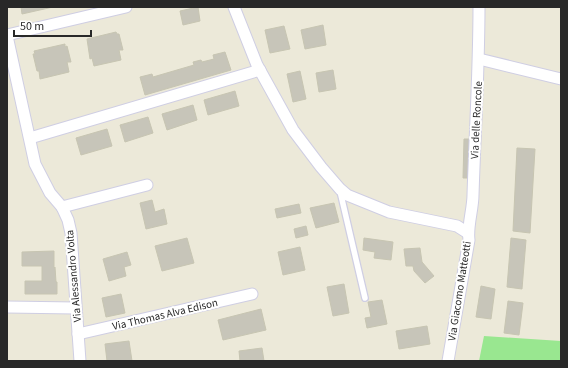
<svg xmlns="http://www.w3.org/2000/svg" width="568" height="368" viewBox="0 0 568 368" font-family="'Source Sans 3',sans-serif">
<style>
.green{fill:#99e790}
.building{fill:#c7c5b9;stroke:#c7c5b2}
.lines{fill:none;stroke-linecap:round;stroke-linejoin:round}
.lane-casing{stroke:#cfcee3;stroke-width:8}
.street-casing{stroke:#cfcee3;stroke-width:13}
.lane{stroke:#fff;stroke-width:5.5}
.street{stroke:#fff;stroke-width:11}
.labels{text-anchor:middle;stroke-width:4;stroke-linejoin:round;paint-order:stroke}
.street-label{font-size:11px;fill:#282828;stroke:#fff}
</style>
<rect width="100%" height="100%" fill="#ece9d9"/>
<polygon class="green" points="484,336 561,341 561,361 479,361"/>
<g class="building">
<polygon points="21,7 53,7 22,14"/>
<polygon points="198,7 200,21 183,25 180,11"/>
<polygon points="323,25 326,45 305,49 301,30"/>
<polygon points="284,26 290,49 270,53 265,30"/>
<polygon points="116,32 117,34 119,34 123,50 119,50 121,60 94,66 92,58 90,59 87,39"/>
<polygon points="65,44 65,47 67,46 71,62 67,62 69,72 40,79 39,71 37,71 33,54 35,54 34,51"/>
<polygon points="225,52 231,70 145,95 140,77 152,74 153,77 194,65 193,62 201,60 202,62 214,59 213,55"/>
<polygon points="333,70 336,89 319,92 316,73"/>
<polygon points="300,71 306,99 293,102 287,74"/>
<polygon points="235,91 239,106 208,115 204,100"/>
<polygon points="193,105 197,120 167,130 162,114"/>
<polygon points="148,117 153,133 125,142 120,125"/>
<polygon points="107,129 112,146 81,155 76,138"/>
<polygon points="464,139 472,139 471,178 463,178"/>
<polygon points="517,148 535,149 530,233 513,231"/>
<polygon points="152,200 155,212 164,209 167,224 146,229 140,203"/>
<polygon points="334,203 339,222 316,228 310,208"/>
<polygon points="299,204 301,213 277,218 275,209"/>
<polygon points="306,226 308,235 296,238 294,229"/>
<polygon points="187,238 194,263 162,271 155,246"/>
<polygon points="364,238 393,242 391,260 374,258 375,252 363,250"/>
<polygon points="511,238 526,240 522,289 507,287"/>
<polygon points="300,247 305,270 283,275 278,252"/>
<polygon points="420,248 422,262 434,276 425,283 414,271 413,266 406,266 404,249"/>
<polygon points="54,251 54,268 55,267 56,282 57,282 57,294 25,294 25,281 42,281 42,266 22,266 22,252"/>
<polygon points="127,252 131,265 124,267 126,276 109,281 103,259"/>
<polygon points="344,284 349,313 333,316 327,287"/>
<polygon points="481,286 495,289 491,319 476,317"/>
<polygon points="121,294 125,313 106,317 102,298"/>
<polygon points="382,300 387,324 367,328 365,318 371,317 368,302"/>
<polygon points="508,301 523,303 519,335 504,333"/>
<polygon points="261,309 266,330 223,340 218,320"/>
<polygon points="427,326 430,344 399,349 396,331"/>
<polygon points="129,341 132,361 107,361 105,344"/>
<polygon points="262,348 264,361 240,361 239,351"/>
</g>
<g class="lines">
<g class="lane-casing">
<polyline id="lane" points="340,191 365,298"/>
</g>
<g class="street-casing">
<g id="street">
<polyline points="234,7 257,65 293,130 321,167 340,189 347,195 389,212 457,226 468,233"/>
<polyline points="7,35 126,7"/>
<polyline points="7,36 35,164 50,193 62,207 68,220 71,233 80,361"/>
<polyline points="479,59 561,79"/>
<polyline points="30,138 260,70"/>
<polyline points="62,207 147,185"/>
<polyline points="7,307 75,308"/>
<polyline points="78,334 252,294"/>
<path d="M448,361L469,240C467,227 473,209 473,195C475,132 479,70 479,7"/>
</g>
</g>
<use href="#lane" class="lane"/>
<use href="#street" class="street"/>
</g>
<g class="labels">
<g class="street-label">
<text transform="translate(476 120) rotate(-87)" y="4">Via delle Roncole</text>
<text transform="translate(73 276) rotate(-95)" y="4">Via Alessandro Volta</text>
<text transform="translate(459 291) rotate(-81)" y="4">Via Giacomo Matteotti</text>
<text transform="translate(165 314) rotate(-13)" y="4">Via Thomas Alva Edison</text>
</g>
</g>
<rect width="568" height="368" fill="none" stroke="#282828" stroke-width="16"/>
<path d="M14 30v6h77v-6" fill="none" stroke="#282828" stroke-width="2"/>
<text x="20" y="30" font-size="12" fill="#282828" stroke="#ffffff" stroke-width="3" paint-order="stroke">50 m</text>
</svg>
